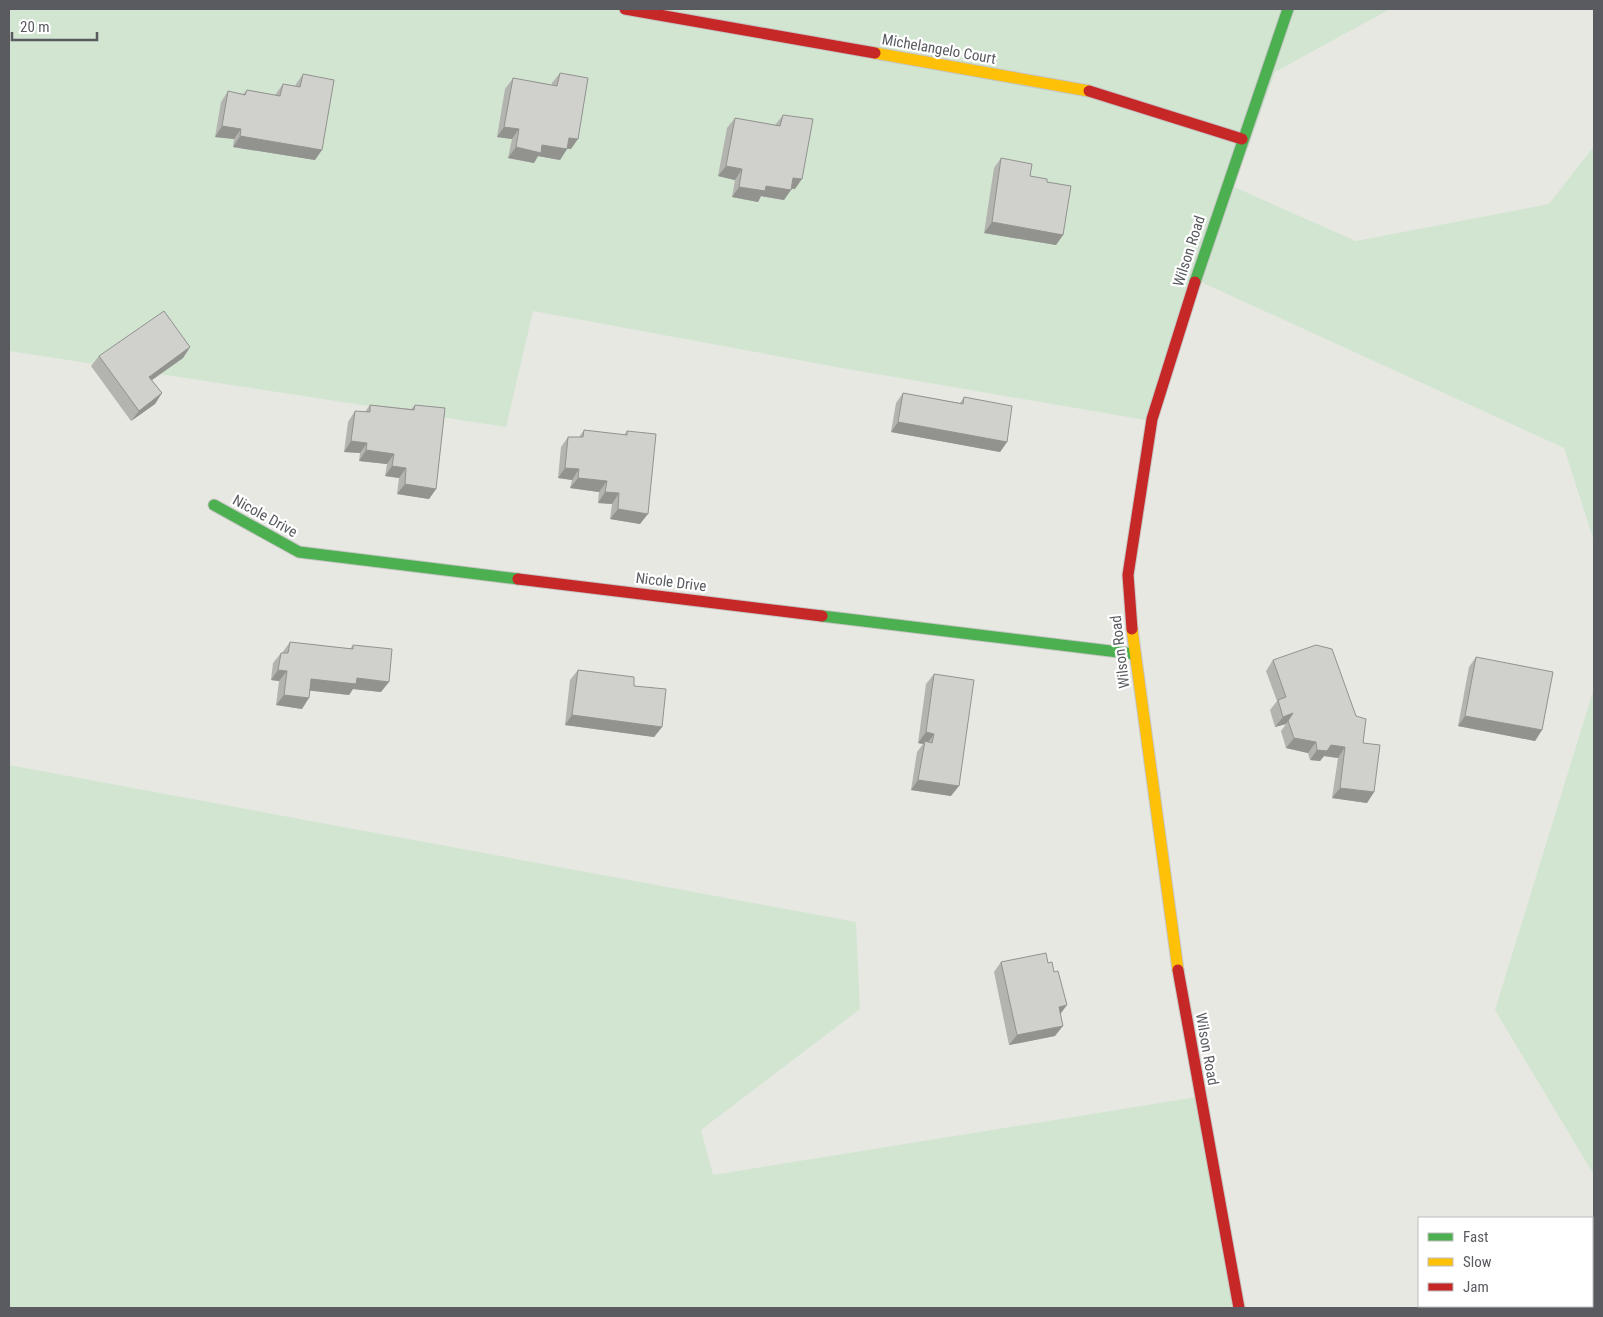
<svg xmlns="http://www.w3.org/2000/svg" width="1603" height="1317" viewBox="0 0 1603 1317" font-family="'Roboto Condensed',sans-serif">
<style>
.green{fill:#d1e5d1}
.lines{fill:none;stroke-linecap:round;stroke-linejoin:round}
.fast-casing{stroke:#c5c5c4;stroke-width:13}
.slow-casing{stroke:#c5c5c4;stroke-width:13}
.jam-casing{stroke:#c5c5c4;stroke-width:13}
.fast{stroke:#4caf50;stroke-width:11}
.slow{stroke:#ffc107;stroke-width:11}
.jam{stroke:#c62828;stroke-width:11}
.wall{fill:#b3b3af}
.shaded-wall{fill:#92928f}
.building{fill:#d0d0cc;stroke:#92928f}
.labels{text-anchor:middle;stroke-width:4.5;stroke-linejoin:round;paint-order:stroke}
.street-label{font-size:15px;fill:#595b60;stroke:#fff}
</style>
<rect width="100%" height="100%" fill="#e8e8e3"/>
<g class="green">
<polygon points="9,9 1390,9 1275,72 1234,187 1356,241 1549,204 1594,146 1594,541 1564,448 1201,282 1151,421 842,368 533,311 506,427 9,351"/>
<polygon points="1594,688 1594,1175 1495,1010"/>
<polygon points="9,765 856,922 860,1009 701,1130 713,1175 1203,1096 1239,1308 9,1308"/>
<polygon points="1594,1273 1594,1308 1521,1308 1526,1306 1592,1306 1592,1274"/>
</g>
<g class="lines">
<g class="fast-casing">
<g id="fast">
<polyline points="1195,282 1288,9"/>
<polyline points="214,505 299,552 518,579"/>
<polyline points="822,616 1135,654"/>
</g>
</g>
<g class="slow-casing">
<g id="slow">
<polyline points="875,53 1089,91"/>
<polyline points="1132,629 1178,970"/>
</g>
</g>
<g class="jam-casing">
<g id="jam">
<polyline points="625,9 875,53"/>
<polyline points="1089,91 1242,139"/>
<polyline points="518,579 822,616"/>
<polyline points="1132,629 1128,575 1152,419 1195,282"/>
<polyline points="1178,970 1239,1308"/>
</g>
</g>
<use href="#fast" class="fast"/>
<use href="#slow" class="slow"/>
<use href="#jam" class="jam"/>
</g>
<g class="wall">
<polygon points="560,73 571,149 567,149 560,160 538,156 534,163 508,158 512,139 497,137 505,89 513,78 552,85 552,83"/>
<polygon points="303,74 315,160 233,147 234,139 215,137 221,102 228,91 243,94 247,90 275,95 283,84 295,86 296,84"/>
<polygon points="783,115 795,189 791,189 784,200 761,196 758,202 732,197 735,180 718,176 727,128 735,118 775,125"/>
<polygon points="1001,158 1030,176 1047,182 1063,235 1056,245 984,233 994,168"/>
<polygon points="190,347 183,358 152,380 162,393 155,404 131,421 91,366 99,356"/>
<polygon points="903,393 960,403 964,397 1007,442 1000,452 891,432 896,403"/>
<polygon points="370,405 411,409 415,405 436,489 429,499 397,494 399,478 385,476 387,464 359,461 360,453 344,452 348,422 355,411 365,412"/>
<polygon points="584,430 624,435 627,431 640,524 610,519 612,504 598,503 599,492 570,488 572,480 558,478 561,447 568,437 579,437"/>
<polygon points="290,642 350,649 353,645 381,692 353,689 349,695 310,690 302,709 276,705 279,681 271,680 273,663 281,653 282,653"/>
<polygon points="1476,657 1542,730 1535,741 1458,726 1469,667"/>
<polygon points="1273,660 1363,743 1374,792 1367,803 1332,798 1338,758 1324,756 1320,761 1310,760 1308,753 1286,748 1281,731 1286,724 1275,727 1270,710 1277,701 1266,671"/>
<polygon points="578,670 634,686 662,727 654,737 565,725 570,680"/>
<polygon points="934,674 951,796 911,790 917,752 923,744 918,743 926,684"/>
<polygon points="1001,962 1060,1014 1055,1036 1009,1045 994,972"/>
</g>
<g class="shaded-wall">
<polygon points="222,126 241,129 234,139 215,137"/>
<polygon points="504,127 519,129 512,139 497,137"/>
<polygon points="240,136 322,150 315,160 233,147"/>
<polygon points="569,138 578,139 571,149 561,148"/>
<polygon points="542,145 567,149 560,160 538,156 534,163 508,158 516,147"/>
<polygon points="726,166 742,169 735,180 718,176"/>
<polygon points="793,178 802,179 795,189 786,188"/>
<polygon points="766,186 791,190 784,200 761,196 758,202 732,197 739,187"/>
<polygon points="992,222 1063,235 1056,245 984,233"/>
<polygon points="190,347 183,358 142,387 149,377"/>
<polygon points="162,393 155,404 131,421 139,411"/>
<polygon points="898,422 1007,442 1000,452 891,432"/>
<polygon points="351,441 367,443 360,453 344,452"/>
<polygon points="366,450 394,454 387,464 359,461"/>
<polygon points="392,466 406,468 399,478 385,476"/>
<polygon points="565,468 579,469 572,480 558,478"/>
<polygon points="578,478 607,481 599,492 570,488"/>
<polygon points="405,484 436,489 429,499 397,494"/>
<polygon points="605,492 619,493 612,504 598,503"/>
<polygon points="618,509 648,514 640,524 610,519"/>
<polygon points="278,670 287,671 279,681 271,680"/>
<polygon points="357,678 389,682 381,692 353,689 349,695 304,690 311,679"/>
<polygon points="284,695 309,698 302,709 276,705"/>
<polygon points="1293,713 1286,724 1275,727 1283,717"/>
<polygon points="572,715 662,727 654,737 565,725"/>
<polygon points="1465,716 1542,730 1535,741 1458,726"/>
<polygon points="926,732 934,734 927,744 925,741 923,744 918,743"/>
<polygon points="1294,738 1316,742 1308,753 1286,748"/>
<polygon points="1331,745 1345,747 1338,758 1324,756 1320,761 1310,760 1317,750"/>
<polygon points="918,780 959,786 951,796 911,790"/>
<polygon points="1340,788 1374,792 1367,803 1332,798"/>
<polygon points="1067,1005 1059,1016 1059,1007"/>
<polygon points="1063,1026 1055,1036 1009,1045 1017,1035"/>
</g>
<g class="building">
<polygon points="560,73 588,78 578,139 569,138 567,149 542,145 541,153 516,147 519,129 504,127 513,78 557,86"/>
<polygon points="303,74 334,80 322,150 240,136 241,129 222,126 228,91 245,95 247,90 280,96 283,84 300,87"/>
<polygon points="783,115 813,119 802,179 793,178 791,190 766,186 765,191 739,187 742,169 726,166 735,118 780,126"/>
<polygon points="1001,158 1032,164 1030,176 1047,179 1047,182 1071,186 1063,235 992,222"/>
<polygon points="164,311 190,347 149,377 162,393 139,411 99,356"/>
<polygon points="903,393 963,404 964,397 1012,406 1007,442 898,422"/>
<polygon points="370,405 414,410 415,405 445,408 436,489 405,484 406,468 392,466 394,454 366,450 367,443 351,441 355,411 370,412"/>
<polygon points="584,430 627,435 627,431 656,434 648,514 618,509 619,493 605,492 607,481 578,478 579,469 565,468 568,437 583,437"/>
<polygon points="290,642 353,649 353,645 392,649 389,682 357,678 356,684 311,679 309,698 284,695 287,671 278,670 281,653 288,653"/>
<polygon points="1316,645 1332,649 1356,716 1366,719 1363,743 1380,745 1374,792 1340,788 1345,747 1331,745 1327,751 1317,750 1316,742 1294,738 1288,721 1293,713 1283,717 1278,700 1286,697 1273,660"/>
<polygon points="1476,657 1553,672 1542,730 1465,716"/>
<polygon points="578,670 634,677 634,686 666,689 662,727 572,715"/>
<polygon points="934,674 974,680 959,786 918,780 925,741 932,743 934,734 926,732"/>
<polygon points="1046,953 1048,963 1052,962 1054,972 1058,971 1067,1005 1059,1007 1063,1026 1017,1035 1001,962"/>
</g>
<g class="labels">
<g class="street-label">
<text transform="translate(939 49) rotate(10)" y="5">Michelangelo Court</text>
<text transform="translate(1189 251) rotate(-72)" y="5">Wilson Road</text>
<text transform="translate(265 516) rotate(29)" y="5">Nicole Drive</text>
<text transform="translate(671 582) rotate(7)" y="5">Nicole Drive</text>
<text transform="translate(1120 652) rotate(-97)" y="5">Wilson Road</text>
<text transform="translate(1207 1049) rotate(80)" y="5">Wilson Road</text>
</g>
</g>
<rect width="1603" height="1317" fill="none" stroke="#595b60" stroke-width="20"/>
<rect x="1418" y="1217" width="175" height="90" fill="#ffffff" stroke="#bdbdbf"/>
<rect x="1428" y="1233" width="25" height="8" fill="#4caf50" stroke="#bdbdbf"/>
<text x="1463" y="1242" font-size="15" fill="#595b60">Fast</text>
<rect x="1428" y="1258" width="25" height="8" fill="#ffc107" stroke="#bdbdbf"/>
<text x="1463" y="1267" font-size="15" fill="#595b60">Slow</text>
<rect x="1428" y="1283" width="25" height="8" fill="#c62828" stroke="#bdbdbf"/>
<text x="1463" y="1292" font-size="15" fill="#595b60">Jam</text>
<path d="M12 32v8h85v-8" fill="none" stroke="#595b60" stroke-width="2.5"/>
<text x="20" y="32" font-size="15" fill="#595b60" stroke="#ffffff" stroke-width="4" paint-order="stroke">20 m</text>
</svg>
